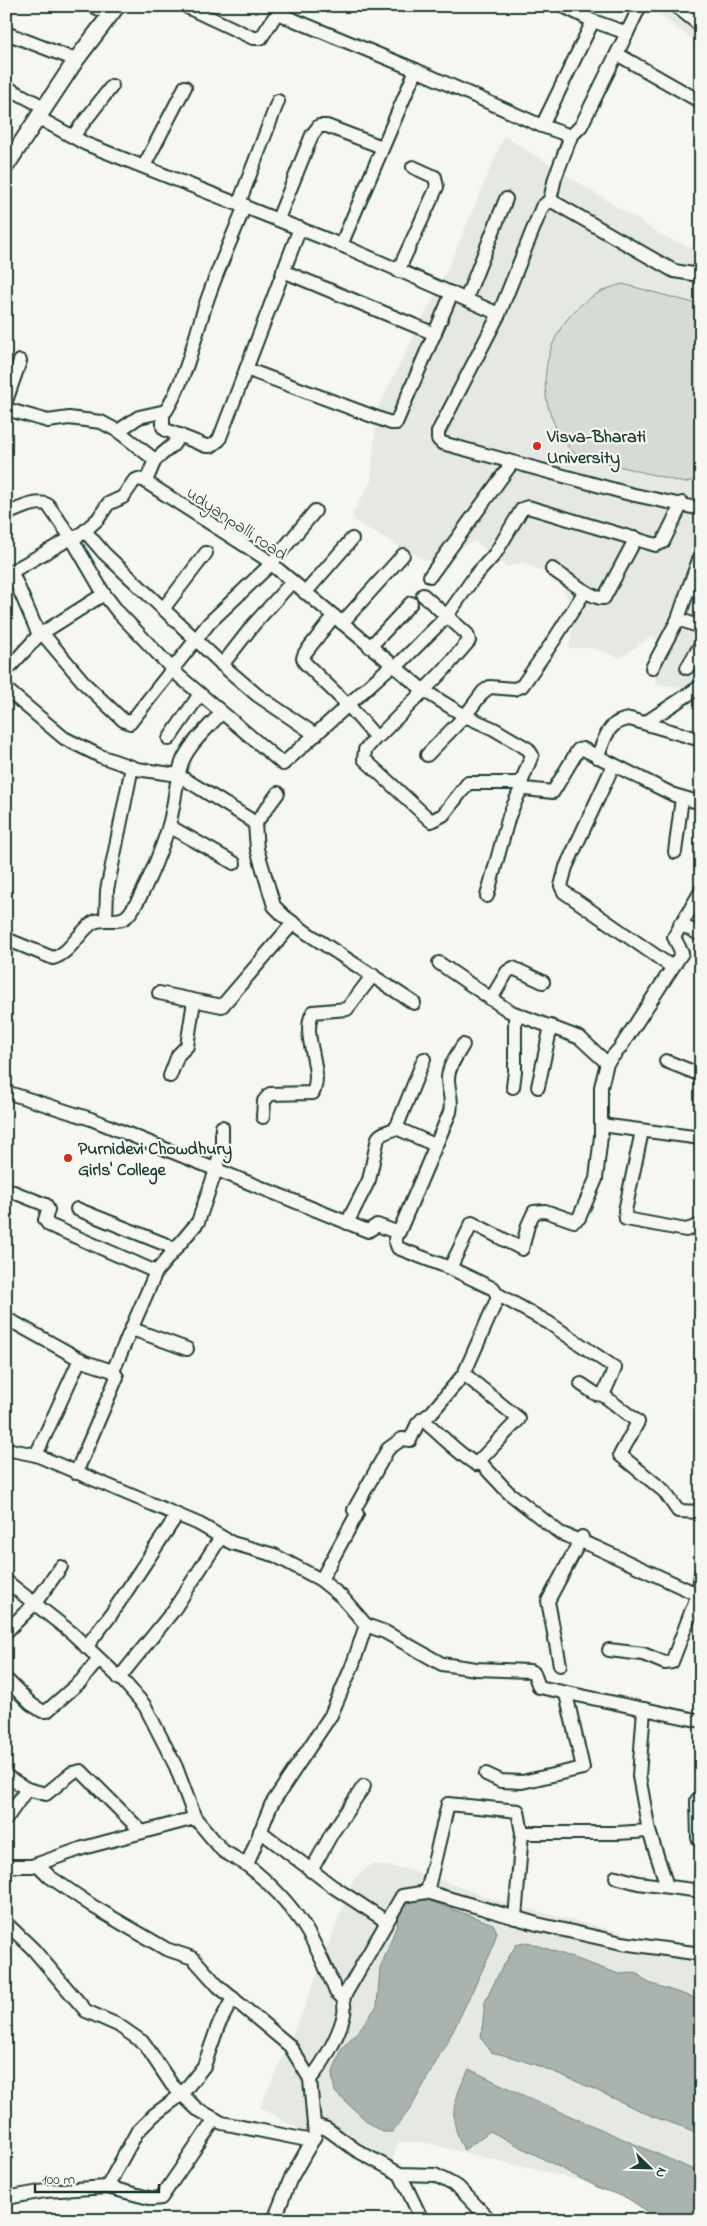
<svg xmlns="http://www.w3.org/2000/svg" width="707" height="2226" viewBox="0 0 707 2226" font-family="'Indie Flower',sans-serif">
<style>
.built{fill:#e6e8e4}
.green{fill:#d6dbd6;stroke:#7a8c85}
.water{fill:#aab3ae;stroke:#72847d}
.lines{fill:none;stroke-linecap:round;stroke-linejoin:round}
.minor-casing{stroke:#1f3d34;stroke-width:16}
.major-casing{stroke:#1f3d34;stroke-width:19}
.minor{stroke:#f6f6f2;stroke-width:12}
.major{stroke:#f6f6f2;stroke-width:15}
.poi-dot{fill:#c8321e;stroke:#f6f6f2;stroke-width:2}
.labels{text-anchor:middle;stroke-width:4.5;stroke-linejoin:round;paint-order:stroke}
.poi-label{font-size:18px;font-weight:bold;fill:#1f3d34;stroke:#f6f6f2;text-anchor:start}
.street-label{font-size:18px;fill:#1f3d34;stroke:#f6f6f2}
</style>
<rect width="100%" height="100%" fill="#f6f6f2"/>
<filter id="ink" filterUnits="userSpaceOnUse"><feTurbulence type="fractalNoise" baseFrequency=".02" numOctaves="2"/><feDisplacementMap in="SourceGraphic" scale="10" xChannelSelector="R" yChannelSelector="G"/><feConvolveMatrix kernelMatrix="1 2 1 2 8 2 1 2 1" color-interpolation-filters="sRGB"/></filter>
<g filter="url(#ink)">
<g class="built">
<polygon points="648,6 701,6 701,46"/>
<polygon points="504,136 665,237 699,251 701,249 701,690 655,684 659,642 653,635 620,658 593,648 569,648 575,615 560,581 523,562 506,567 475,541 457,549 448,568 419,557 356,522 352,514 371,481 377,410 450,264"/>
<polygon points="372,1864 411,1870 508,1904 686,1949 701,1956 701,2210 422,2142 398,2142 393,2160 305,2133 260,2107 304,2009 353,1880"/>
</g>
<path class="green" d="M623,284L701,305V478L684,483C659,476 633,470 607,463C598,461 585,459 577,455C566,447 558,432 553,421C529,364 563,297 623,284Z"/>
<g class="water">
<polygon points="407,1898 422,1898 493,1924 497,1932 491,1952 455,2027 411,2108 392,2132 383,2132 372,2126 335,2092 332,2075 342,2048 359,2030 377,2006 380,1969 397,1925 399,1909"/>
<path d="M528,1942L619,1974L636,1973L649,1983L701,2000V2135C686,2127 670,2123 654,2117C600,2093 549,2065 491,2052L481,2038L485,2002L499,1973L516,1945Z"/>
<path d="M469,2069L527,2097L701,2173V2220L650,2213L627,2198L599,2188L490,2131L464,2150C447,2115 453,2102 469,2069Z"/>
</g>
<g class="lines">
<g class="minor-casing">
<g id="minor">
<polyline points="92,6 110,14"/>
<polyline points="280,6 277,13 416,70 542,126 571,136 581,126 627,33"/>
<polyline points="563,6 593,21 627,33 640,6"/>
<polyline points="676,6 701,26"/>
<polyline points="187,7 253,38 261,38 277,13"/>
<polyline points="6,33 76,60"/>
<polyline points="617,54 701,102"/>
<polyline points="6,87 44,107"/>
<polyline points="37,117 86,144 341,245 499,314 438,432 438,439 442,443 630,494 701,509"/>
<polyline points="542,126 593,21"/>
<polyline points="73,136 112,86"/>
<polyline points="144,166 185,87"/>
<polyline points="550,200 555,178 571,136"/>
<polyline points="239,203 278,101"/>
<polyline points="278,219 312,135 319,126 327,126 382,147"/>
<polyline points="341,245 416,70"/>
<polyline points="283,271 435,334"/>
<polyline points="398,271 437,187 435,177 413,167"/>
<polyline points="466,299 506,199"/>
<polyline points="499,314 542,207 550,200 674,271 693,274 701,270"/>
<polyline points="246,369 391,423 396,423 452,293"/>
<polyline points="6,401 20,361"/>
<polyline points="6,409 48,421 69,418 101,422 118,431 155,460 146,481 149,484 263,557 423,690 465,716 494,729 528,749 532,755 521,783 525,789 553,792 578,750 583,749 674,795 701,803"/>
<polyline points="163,412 163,427 166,430 206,446 211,446 219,440 300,228"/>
<path d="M118,431L139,417L166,411C184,381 192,349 202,316C213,278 231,242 245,205"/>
<polyline points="155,460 173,445 180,435"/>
<path d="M6,514C17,510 37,499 48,505L72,539L104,594"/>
<polyline points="85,531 104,553 228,670 257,695 316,735"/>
<polyline points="701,554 689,587 701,592"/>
<path d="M552,569C563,576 593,600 604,598L636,538"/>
<polyline points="9,573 64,542 80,535 98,519 108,504 123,497 134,481 138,479 146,481"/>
<polyline points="6,574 13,575 39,635 104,594 118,612 179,676 283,764 392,665"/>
<polyline points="430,576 512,463"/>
<polyline points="305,593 352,539"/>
<polyline points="163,609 206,553"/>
<polyline points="334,616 305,653 303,658 305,663 349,706 374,735 379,736 443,671 469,641 467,634 423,595"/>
<polyline points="678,619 701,627"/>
<polyline points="342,623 403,555"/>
<polyline points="42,633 86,685 123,720 130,723 209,623 270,565 315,511"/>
<polyline points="370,647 411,603"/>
<polyline points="222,665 254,624 292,582"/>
<polyline points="396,667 446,617 475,576 495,554 522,509 528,507 656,545 663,542 682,503"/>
<polyline points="652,668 678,619 689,587"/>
<polyline points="687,668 701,644"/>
<polyline points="6,671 39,635"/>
<polyline points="6,689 64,738 100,756 137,769 178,775 248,818 255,824 257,849 274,906 284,916 307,933 414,1003"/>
<polyline points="645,723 701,686"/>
<polyline points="377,736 365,750 364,759 431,821 443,815 468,783 521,783"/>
<polyline points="169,739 200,694"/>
<polyline points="427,755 465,716 483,692 490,687 514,689 522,686 554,640 585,591"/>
<path d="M597,757C606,738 607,721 630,719L701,740"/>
<polyline points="613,766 566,867 561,886 564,892 672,967"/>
<polyline points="255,824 278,793"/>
<polyline points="169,826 234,863"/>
<polyline points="675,852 682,798"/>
<polyline points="487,896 509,816 522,786"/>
<polyline points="106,919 107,890 132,767"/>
<polyline points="680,924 701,935"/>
<path d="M6,939L53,958C69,954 78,934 91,924C102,915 117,925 127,916C143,900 168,835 172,812C176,795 176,776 183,760C191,742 209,727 221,713"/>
<polyline points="439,963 509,1011 580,1038 607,1063"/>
<polyline points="159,993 222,1006 293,923"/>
<polyline points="491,999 507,972 513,968 543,982"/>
<polyline points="666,1061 701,1075"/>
<polyline points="170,1076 178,1055 187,1046 194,1001"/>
<polyline points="513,1087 515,1071 515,1014"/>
<polyline points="538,1087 551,1026"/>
<polyline points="6,1092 91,1119 368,1231 377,1225 396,1232 395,1240 398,1248 450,1268"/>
<path d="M263,1117L264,1101L270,1094L313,1093C324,1067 300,1036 313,1012L347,1009L373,975"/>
<polyline points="601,1125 701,1138"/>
<polyline points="396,1128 435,1145"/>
<polyline points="642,1131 625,1211 626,1219 686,1230 701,1225"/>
<polyline points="6,1189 46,1205 48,1210 45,1220 49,1225 156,1272"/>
<polyline points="77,1209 167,1245 173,1250"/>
<path d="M347,1223L369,1180L378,1138C383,1130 392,1133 397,1126L424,1059"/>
<path d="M396,1232H399L450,1112C453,1098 448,1091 448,1079C448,1067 457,1055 463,1045"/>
<polyline points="497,1294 549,1323 615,1368 603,1395 638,1422 620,1455 664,1491 678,1511 701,1512"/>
<polyline points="13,1322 85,1362 113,1371 156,1272 198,1222 216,1170 222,1145 222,1127"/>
<polyline points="132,1329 187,1349"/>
<polyline points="464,1374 519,1419 479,1461 508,1492 560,1533 595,1547 701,1596"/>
<polyline points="581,1384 596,1394 603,1395"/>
<path d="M422,1419C439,1433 458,1454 476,1464L479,1461"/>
<polyline points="6,1449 36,1455 199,1524 232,1543 274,1555 321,1580"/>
<polyline points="36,1455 80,1359"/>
<polyline points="76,1473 117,1377 113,1371"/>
<polyline points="6,1581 72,1633 125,1683 145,1706 176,1767 195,1818"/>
<polyline points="366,1625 385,1632 442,1664 476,1669 530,1671 534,1673 539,1687 701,1721"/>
<polyline points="6,1632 35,1603 61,1567"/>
<polyline points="86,1647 110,1616 177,1515"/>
<polyline points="609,1650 643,1654 665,1663 672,1662 698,1594 701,1574"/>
<polyline points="560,1665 548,1601 582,1537"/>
<polyline points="119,1678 173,1611 221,1537"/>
<polyline points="6,1679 31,1704 42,1711 47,1711 81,1681 99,1659"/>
<polyline points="644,1709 639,1776 649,1831 667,1886"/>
<polyline points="486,1774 501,1781 522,1782 583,1768 566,1694"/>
<polyline points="6,1776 27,1789 46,1794 72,1773 81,1771 142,1832"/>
<polyline points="697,1800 698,1838 701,1838"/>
<polyline points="6,1819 27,1789"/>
<polyline points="260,1831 332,1886 386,1921"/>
<polyline points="522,1833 618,1833 649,1831"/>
<polyline points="37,1864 50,1877 94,1907 166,1949 193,1958 218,1986 290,2046 310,2079"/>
<path d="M247,1865C295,1903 313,1935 336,1992L343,1998C344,2003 345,2009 344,2014C340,2033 323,2065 310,2079L315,2136L290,2180L274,2220"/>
<polyline points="6,1866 32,1866 83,1848 195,1818 223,1851 247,1865 271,1805 331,1715 353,1664 366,1625 342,1597 321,1580 357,1514 354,1510 388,1449 402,1439 410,1440 418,1423 432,1412 464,1374 498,1297 494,1289 450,1268 472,1223 522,1249 528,1225 534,1212 545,1211 574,1221 579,1218 596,1179 601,1136 601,1087 607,1063 620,1048 682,953 674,937 701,891"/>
<polyline points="311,1871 332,1833 364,1786"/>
<polyline points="616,1877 638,1883 701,1891"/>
<polyline points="427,1892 448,1804 518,1811 522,1833 515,1918"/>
<polyline points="6,1923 33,1949 86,2011 118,2025 144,2043 172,2085 197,2109 222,2123 312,2141"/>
<polyline points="343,1998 402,1896 427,1892 537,1924 622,1943 701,1954"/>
<polyline points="314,2125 327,2129 356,2150 400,2174 435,2175 458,2187 490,2220"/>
<polyline points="400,2174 422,2220"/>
<polyline points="107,2187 137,2132 154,2115 182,2094 204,2066 218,2026 233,1998"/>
<polyline points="6,2198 45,2191 107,2187 153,2199 161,2198 215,2119"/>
</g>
</g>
<g class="major-casing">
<polyline id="major" points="6,166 76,60 117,6"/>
</g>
<use href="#minor" class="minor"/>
<use href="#major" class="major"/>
</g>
</g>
<g class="poi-dot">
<circle cx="537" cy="446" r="5"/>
<circle cx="68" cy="1158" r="5"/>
</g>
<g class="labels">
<g class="poi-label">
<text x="547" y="442">Visva-Bharati<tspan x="547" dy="21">University</tspan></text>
<text x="78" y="1154">Purnidevi Chowdhury<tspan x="78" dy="21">Girls' College</tspan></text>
</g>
<g class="street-label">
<text transform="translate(237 523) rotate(34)" y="6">udyanpalli road</text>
</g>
</g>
<rect width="707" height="2226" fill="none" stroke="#f6f6f2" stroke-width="25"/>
<rect x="12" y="12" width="682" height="2201" fill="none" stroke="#1f3d34" stroke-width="2" filter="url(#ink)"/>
<g transform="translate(650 2168) rotate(113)" stroke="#f6f6f2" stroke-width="4" paint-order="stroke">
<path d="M0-4L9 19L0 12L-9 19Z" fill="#1f3d34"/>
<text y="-8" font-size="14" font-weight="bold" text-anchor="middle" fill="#1f3d34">N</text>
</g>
<path d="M35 2184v8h124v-8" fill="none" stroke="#1f3d34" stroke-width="2.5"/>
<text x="42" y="2184" font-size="15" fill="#1f3d34" stroke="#f6f6f2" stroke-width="4" paint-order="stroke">100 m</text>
</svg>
